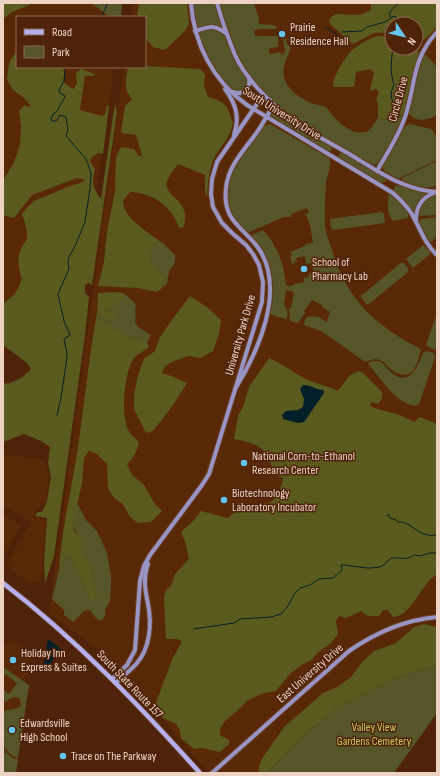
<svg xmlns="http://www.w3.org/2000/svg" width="440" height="776" viewBox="0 0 440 776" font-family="'Sofia Sans Condensed',sans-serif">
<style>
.built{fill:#592807;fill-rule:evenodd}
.green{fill:#555529}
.forest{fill:#5b5a1e}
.water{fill:#021f2a}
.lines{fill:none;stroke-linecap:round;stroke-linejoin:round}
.stream{stroke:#021f2a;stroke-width:1}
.secondary-casing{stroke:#683f27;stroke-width:6}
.primary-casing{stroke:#683f27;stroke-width:6}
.secondary{stroke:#9894c3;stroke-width:4}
.primary{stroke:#b5afec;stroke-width:4.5}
.poi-dot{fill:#65c5ee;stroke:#4e2309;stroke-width:1.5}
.labels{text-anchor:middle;stroke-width:3;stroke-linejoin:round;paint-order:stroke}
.poi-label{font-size:12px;fill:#eed2c4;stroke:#4e2309;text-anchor:start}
.street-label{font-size:12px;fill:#eed2c4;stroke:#4e2309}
.park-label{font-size:12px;fill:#caca5d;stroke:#4e2309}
</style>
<rect width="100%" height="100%" fill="#4e2309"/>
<g class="built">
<polygon points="5,3 91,3 110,17 17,17 17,67 114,67 69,390 3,344 3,6"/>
<path d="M133,3H437V667L431,666L401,676L336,709L306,733L267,773H209L109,658L49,613L124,67H145V17H131ZM392,24H416V48H392Z"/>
<polygon points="3,454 41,459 47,466 49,478 46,501 38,508 33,517 46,519 41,582 32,583 19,576 7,564 31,522 3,505"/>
<polygon points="3,514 21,525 3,557"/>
<polygon points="12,639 31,652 28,676 24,682 29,685 16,773 3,773 3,667 14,675 3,666 3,644 10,642"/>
</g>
<g class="green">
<polygon points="91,3 122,3 121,17 110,17"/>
<path d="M191,3H254L259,19V24L273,25L277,27L276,29H258L254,31L255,35L258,36H278V47L271,48L269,49V53L272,54L279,52L283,55L285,51L283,39H286L287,44L291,48C289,54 285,60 284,66C280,85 296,96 311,103C316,105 321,105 326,107C334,118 351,138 368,131C372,128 375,122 378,118L389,120L405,115L379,164L372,165L352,153L353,151L350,155L283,113L249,77L248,88L235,93L221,82L201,48Z"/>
<path d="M424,53L437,67V115C429,120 414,123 409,113L418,67Z"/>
<polygon points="275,109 290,121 331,146 332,150 328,152 270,116"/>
<path d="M270,124L329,158L330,159C331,167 327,176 326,183C325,195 325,209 325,220C324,228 328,239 331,247C346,299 374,325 421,349C418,360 416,378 400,374C397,373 394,372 392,370C388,367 385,362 380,360C375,358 370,360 365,362L323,332L304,325L305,319L309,316L319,317L326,322L327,321L330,312L322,307V305L312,300L304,311L305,313L298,323L290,321L289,308H291L294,292L286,290L284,306L286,307C287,311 289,315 286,319L274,316L270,313C270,307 273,301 273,295C275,273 266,253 252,237V235L263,230C277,245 284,264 286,285L291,286L295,284L304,282V278L309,277V274L314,273L312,263L306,264L305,256L296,258L297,263L294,261V264H292L290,257L292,255L290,252L305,246V244L313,243L310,225L306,215H304L309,212L307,208L291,214V217H284L247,233C243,230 240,225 237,221C211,188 245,152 264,126Z"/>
<path d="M410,124L431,129C439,136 437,150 437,160L398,179L385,171L382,167L403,128L405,126Z"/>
<polygon points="341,153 344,153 385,178 386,181 381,183 340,159 339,155"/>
<path d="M437,161V185C427,191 411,185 402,180V178Z"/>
<polygon points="396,185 427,193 418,202 415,214 400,196 394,191 394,188"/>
<path d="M389,194C397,195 410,210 408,218L393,221C387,214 387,203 389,194Z"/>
<path d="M434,195H437V215L420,216L418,214C419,204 426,199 434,195Z"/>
<polygon points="381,212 384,214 385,223 334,230 331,228 330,219"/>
<path d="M437,217C437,226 440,240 429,242L421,228L419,221L421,219Z"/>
<polygon points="158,240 164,244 175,255 175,262 169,272 167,284 162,288 165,277 150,261 151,253"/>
<polygon points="423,245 430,252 430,254 413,268 406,259"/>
<polygon points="401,263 404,263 408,269 408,272 369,304 366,304 361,297 362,295"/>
<path d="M125,294L136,304C134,311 137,316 135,322L138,327L151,335L147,343L126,335L113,327L96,318L97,313L101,316L106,309L123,299Z"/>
<polygon points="437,314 437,349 435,350 428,347 426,344"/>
<path d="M426,351L434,353L435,357L419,404L416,406C394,403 382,379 368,364L372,361H379C385,364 388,370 393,374C411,386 418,365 423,353Z"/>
<path d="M77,503L86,520L97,531L107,553L111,576V589L110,601L105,610V616L101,621L96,618L90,610L84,611L73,622L64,615V610L52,599L59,570L62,567L65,557L71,556L83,581L89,598L98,596L93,582L92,565L81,552L83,542C69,525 73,523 77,503Z"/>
<polygon points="431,666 437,667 437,713 394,773 267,773 306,733 336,709 401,676"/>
<polygon points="3,667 29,685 18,758 12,756 3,746 3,715 5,711 20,707 21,704 20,699 16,697 10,698 6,702 3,701 3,689 9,694 17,683 5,674 3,676"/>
<polygon points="3,748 12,758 18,759 16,773 3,773 4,771 3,770 4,761 4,754 6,752 3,750"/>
</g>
<g class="forest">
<polygon points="3,3 34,3 12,12 3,19"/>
<polygon points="139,3 187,3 189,24 185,31 165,50 153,47 147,40 145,41 145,17 137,17"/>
<polygon points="371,3 437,3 437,27 424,40 416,38 416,24 392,24 392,32 374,33 353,44 331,25 329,21 331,17 336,14 360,15 371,10"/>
<path d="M378,36L392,37V48L416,47L419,53C411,73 410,94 404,114C395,119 388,120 378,118V102L376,101L379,92L378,90L374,89L373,91L370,90L374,73L370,69L356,72L354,87H333C332,77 347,53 356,47C363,42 370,38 378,36Z"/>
<path d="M17,52V67H65L63,82L73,89L77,84L76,73L81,69L95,74L94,76H85L80,110L102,116L105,114L107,105L109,106L103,154L98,153L92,157L90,161L95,170C91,185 93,187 101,199L115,103L117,112L92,285L89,283L85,285V293L89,297L85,335L54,556L45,583L44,562L47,518L35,516L38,512H42L47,501L51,477L48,463L50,447L41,441L24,434L3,442V384C14,383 23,378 31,369L27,363L3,345V304L15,294L22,279C18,268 16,256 23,245C25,242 27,240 27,237C28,230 24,221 22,214C35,197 38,200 56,192C60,190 64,188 68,187C75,184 80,184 86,180L77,178L32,195L14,218L3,215V181L14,162L20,145L21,126L19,111L25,105L28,107L31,106L24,98L13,90L7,80C8,70 8,59 17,52Z"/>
<path d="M145,66L200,69L205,74L204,86L208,97C227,102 227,106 233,123C230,137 222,145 215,156C209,168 208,184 207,197L205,192V175L178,164L170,175L166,184C170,198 178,197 183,208C186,213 185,221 184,227L179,228C172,206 153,193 130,192L123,201C124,218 145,230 158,240L151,253L150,261L165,277L162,288L157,292L137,288L98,286L104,262L107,231L115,191L116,157L121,147L134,149L139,156H142L136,135L121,133L125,106L132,99C123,88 126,81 128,67H145Z"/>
<polygon points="118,292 125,294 123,299 105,311 116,314 113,320 105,318 97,313 98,293"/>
<polygon points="190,296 208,308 221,320 219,334 213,351 201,358 189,356 174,361 165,366 162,373 174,377 187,383 173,405 153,431 146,433 134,409 134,395 138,375 144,359 155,351 159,339 171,321"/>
<path d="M96,318L113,327L126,335L147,343L149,347C143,352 135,355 132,361C124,378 121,413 128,430C130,434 135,438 139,442C137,451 134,458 127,464L132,475L144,485L155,504L162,511L151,522L138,523L130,517L123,504L114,498L108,488L107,464L97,454L89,451L84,458L82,483L73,522L74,531L83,542L81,552L92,565L93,582L98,595L93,601L89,598L83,581L71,556L65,557L62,567L59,570C62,526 73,483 79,440C85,399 89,358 96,318Z"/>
<path d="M269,358C283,364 295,374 308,380C318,384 328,386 338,391L350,375L360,371L364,374L382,392V398L378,404L371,402L370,405L374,408L400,415L414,422L420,417L437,424V574C422,584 414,607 402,614C399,616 396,616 393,617L388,610H383L379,616C371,617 367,616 361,611L346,618L339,616L336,621L338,634L331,643L316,654L313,659L300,666L290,674L276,691L261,694L247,701L237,711L225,721L220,729V735L229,740V744L220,752L202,748L194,749L181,738L180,730L176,724L163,718L159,710L155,705L172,660L182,641L177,639H166L164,597L166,590L171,586L175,574L189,559L186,544L181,532L195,519L201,511L228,518L240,508L261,509L265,504C278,501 281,489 283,478L274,473C266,447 260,444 234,439L238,416L244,404L249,387Z"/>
<polygon points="424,624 437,627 437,667 431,666 401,676 336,709 306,733 267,773 258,773 260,763 265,754 285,726 323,693 337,687 351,677 362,662 374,651 396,643 414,627"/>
</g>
<g class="water">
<path d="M303,385C311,385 316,390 323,390L324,393L304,422L298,423L283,419L282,415L286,411L298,410L303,407L304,399L300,389Z"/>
<polygon points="48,639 61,649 46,670 43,668"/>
</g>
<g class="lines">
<g class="stream">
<path d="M103,17C102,11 107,9 107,3"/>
<path d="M398,24L396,17L393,16L391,18C386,12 395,7 399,3"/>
<polyline points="325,27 338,35"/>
<polyline points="342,32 362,31 367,27 385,22 391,18"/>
<path d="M393,48C391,60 390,74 394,85C389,94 391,102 398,108"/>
<polyline points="57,415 61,398 66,364 67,354 64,339 70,335 64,321 58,294 69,269 68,261 69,257 75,246 85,222 90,189 91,174 88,164 86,159 66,136 68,130 66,117 60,115 56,121 53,121 51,120 53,114 57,111 65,97 64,95 60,93 59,90 65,79 64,67"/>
<path d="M387,515H389L390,518L396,520L398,522C411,521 416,534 428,535C430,536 434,535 437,535"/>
<path d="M194,629L234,623L240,619L271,617L281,614L288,606L295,593L300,588L310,585L319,579L333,578L342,570L341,565C353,565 369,571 382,566C386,564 388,560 391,558C399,557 408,561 414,555L420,556L430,553H437"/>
</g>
<g class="secondary-casing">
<g id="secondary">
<path d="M191,3C194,44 213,81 247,105L393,193C402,201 411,210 415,220C422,233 426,245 437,255"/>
<path d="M217,3C222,21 228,38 235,55C245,78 271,104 291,119C310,133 331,143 351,155C379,172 404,190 437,192"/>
<path d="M195,31C210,26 214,24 227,34"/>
<path d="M225,89C236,104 240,117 234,135"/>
<path d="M233,92C244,96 251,88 249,77"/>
<path d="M377,171C387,153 400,134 406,114C416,82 412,59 437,32"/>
<path d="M416,220C416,207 421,198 434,193"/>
<path d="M112,679L127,665L135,650L140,581L144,566L150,555L202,485L209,474L262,302L263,282L259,265L253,254L246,245L232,233L222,223L213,207L211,194L212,179L217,162L259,101L264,99L270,100L271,109C266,118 261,127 255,135C243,151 228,167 226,188C222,222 244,227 259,249C286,290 258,352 235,389"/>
<path d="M116,683C123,676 131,670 137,663C150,648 152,624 148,604C145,590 143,578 148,564"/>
<path d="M212,773L349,651C375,633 404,620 437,617"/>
</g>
</g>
<g class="primary-casing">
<path id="primary" d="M3,583C76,639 139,705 200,773"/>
</g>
<use href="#secondary" class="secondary"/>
<use href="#primary" class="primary"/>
</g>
<g class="poi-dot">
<circle cx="282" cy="34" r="4"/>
<circle cx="304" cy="269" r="4"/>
<circle cx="244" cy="463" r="4"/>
<circle cx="224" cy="500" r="4"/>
<circle cx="13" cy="660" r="4"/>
<circle cx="12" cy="730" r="4"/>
<circle cx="63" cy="756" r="4"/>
</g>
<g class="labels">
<g class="poi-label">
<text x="290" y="31">Prairie<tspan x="290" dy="14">Residence Hall</tspan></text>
<text x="312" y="266">School of<tspan x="312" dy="14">Pharmacy Lab</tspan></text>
<text x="252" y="460">National Corn-to-Ethanol<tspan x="252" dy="14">Research Center</tspan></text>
<text x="232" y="497">Biotechnology<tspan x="232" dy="14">Laboratory Incubator</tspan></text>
<text x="21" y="657">Holiday Inn<tspan x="21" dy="14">Express &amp; Suites</tspan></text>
<text x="20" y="727">Edwardsville<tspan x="20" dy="14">High School</tspan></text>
<text x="71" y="760">Trace on The Parkway</text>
</g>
<g class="street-label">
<text transform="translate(398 99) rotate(-75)" y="4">Circle Drive</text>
<text transform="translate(282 113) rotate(32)" y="4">South University Drive</text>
<text transform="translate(240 335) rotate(-74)" y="4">University Park Drive</text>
<text transform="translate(310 673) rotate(-41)" y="4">East University Drive</text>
<text transform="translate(130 684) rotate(46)" y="4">South State Route 157</text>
</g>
<g class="park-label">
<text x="374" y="731">Valley View<tspan x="374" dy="14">Gardens Cemetery</tspan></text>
</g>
</g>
<rect width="440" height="776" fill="none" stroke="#eed2c4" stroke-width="8"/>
<rect x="16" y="16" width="130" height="52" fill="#4e2309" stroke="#8e6954"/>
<rect x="24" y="29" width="20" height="6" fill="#b5afec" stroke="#8e6954"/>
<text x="52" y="36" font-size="12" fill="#eed2c4">Road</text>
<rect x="24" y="46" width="20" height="12" fill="#555529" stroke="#8e6954"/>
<text x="52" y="56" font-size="12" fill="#eed2c4">Park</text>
<g transform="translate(404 36) rotate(125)"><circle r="19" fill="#4e2309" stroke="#8e6954"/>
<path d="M0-3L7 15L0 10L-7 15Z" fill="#65c5ee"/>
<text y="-6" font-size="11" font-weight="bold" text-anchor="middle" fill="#eed2c4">N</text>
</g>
</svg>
